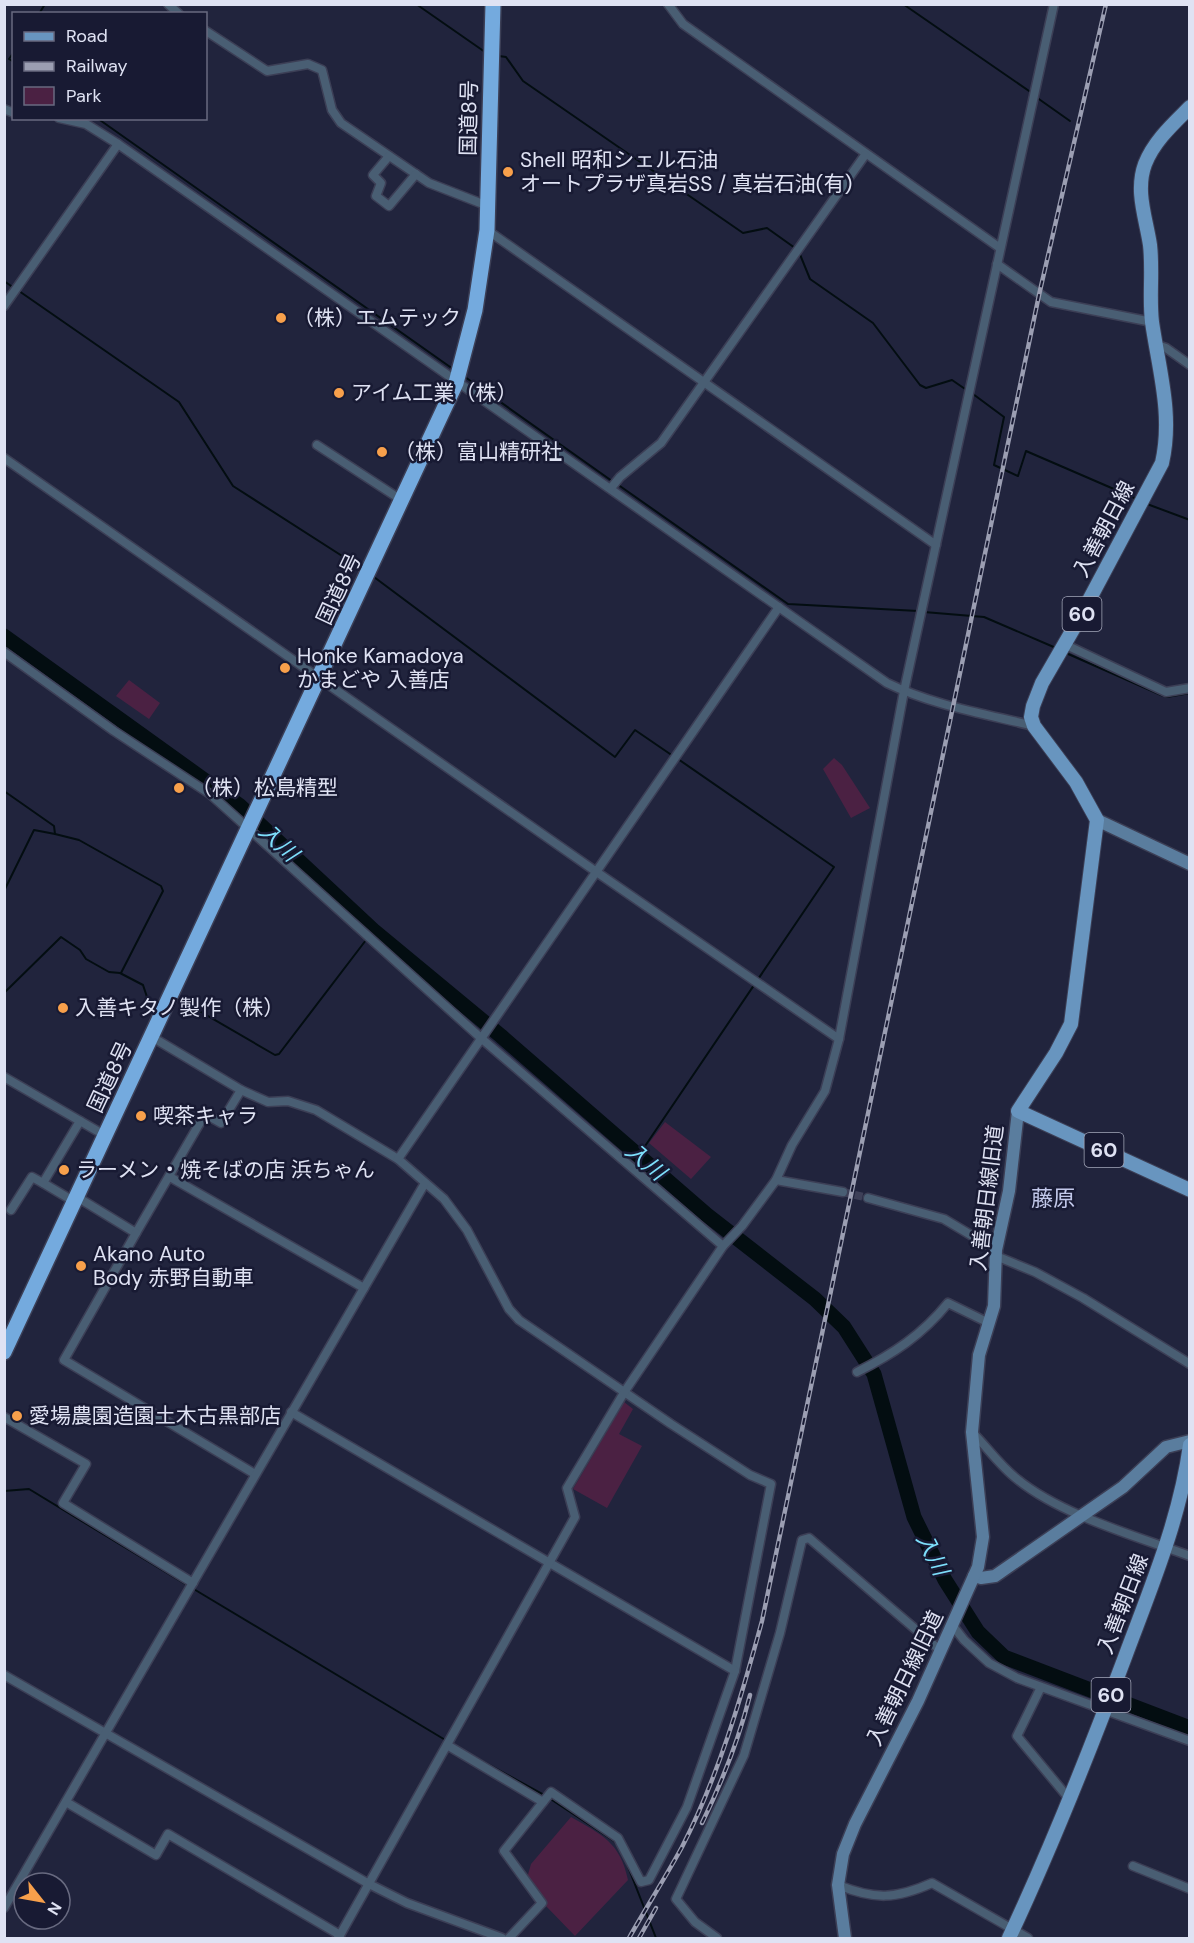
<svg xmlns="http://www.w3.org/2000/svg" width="1194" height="1943" viewBox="0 0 1194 1943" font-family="'DM Sans','Noto Sans JP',sans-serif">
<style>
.green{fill:#4b2143}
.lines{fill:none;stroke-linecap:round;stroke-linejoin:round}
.stream{stroke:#030d11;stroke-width:2}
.river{stroke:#030d11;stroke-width:15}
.street-tunnel{stroke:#3e4058;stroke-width:8;stroke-dasharray:8 4;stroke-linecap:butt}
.street-casing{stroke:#3c3f56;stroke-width:11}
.secondary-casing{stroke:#3c3f56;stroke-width:15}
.primary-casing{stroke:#3c3f56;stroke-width:16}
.highway-casing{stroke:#3c3f56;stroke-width:18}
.street{stroke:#495e73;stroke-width:8}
.secondary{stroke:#5a7d9e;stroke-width:12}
.primary{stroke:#6895bf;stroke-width:14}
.highway{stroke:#74aade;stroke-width:15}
.rail-casing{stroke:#9b9eb2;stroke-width:4.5}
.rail{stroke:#181a33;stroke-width:2;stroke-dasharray:7;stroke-linecap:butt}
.poi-dot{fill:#f8a04b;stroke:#181a33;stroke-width:2}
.labels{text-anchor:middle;stroke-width:5;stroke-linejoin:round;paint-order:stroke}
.shield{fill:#181a33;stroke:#a3a6b9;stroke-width:1.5}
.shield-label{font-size:20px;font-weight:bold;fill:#dfe2f3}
.street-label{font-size:21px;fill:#dfe2f3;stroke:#181a33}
.poi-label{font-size:21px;fill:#dfe2f3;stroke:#181a33;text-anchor:start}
.water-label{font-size:22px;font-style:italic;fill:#7ddffb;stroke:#181a33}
.neighbourhood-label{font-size:22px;fill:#c2c8ea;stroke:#181a33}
</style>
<rect width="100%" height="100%" fill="#21243d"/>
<g class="green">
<polygon points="129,680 160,703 149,719 116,696"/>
<polygon points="834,758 842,765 870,808 851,818 823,769"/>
<polygon points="665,1122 711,1157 691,1179 649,1143"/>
<polygon points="624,1402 633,1409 619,1434 642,1446 607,1508 573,1489"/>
<path d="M571,1817C602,1835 620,1842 628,1880L575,1936L545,1905L527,1878L531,1864Z"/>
</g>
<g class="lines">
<g class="stream">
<polyline points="416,4 485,52"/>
<polyline points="903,4 1032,93"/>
<polyline points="39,14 45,4"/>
<polyline points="14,52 9,59 14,62"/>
<polyline points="499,56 506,57 523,81 743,233 767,228 795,248"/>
<polyline points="1036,97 1070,121"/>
<polyline points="97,118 453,369"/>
<polyline points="799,252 810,279 873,323 920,385 926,388 952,380 968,391"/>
<polyline points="4,281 14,288"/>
<polyline points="19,291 179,402 233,486 364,570"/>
<polyline points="465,377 612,481"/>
<polyline points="973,394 1004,417 994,465 1018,476 1026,451 1137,499"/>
<polyline points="617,484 788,604 918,611"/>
<polyline points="1147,504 1190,520"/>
<polyline points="374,577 615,757 635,730 673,756"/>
<polyline points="924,612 984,617 1056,648"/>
<polyline points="1066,653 1161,695 1167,697 1190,693"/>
<polyline points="4,791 54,826 55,834 79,840 161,886 163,891 121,973"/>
<polyline points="4,891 34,830 55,834"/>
<polyline points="4,993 61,937 80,950 86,959 109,972 120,973 143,985 149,1003 162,1000"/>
<polyline points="177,998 275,1055 279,1054 366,940"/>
<polyline points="639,1155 834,867 678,759"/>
<polyline points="4,1491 29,1489 187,1585"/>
<polyline points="192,1588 447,1741"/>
<polyline points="473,1756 544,1795"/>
<polyline points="549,1798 614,1841 618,1846"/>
<polyline points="627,1864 656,1938"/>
</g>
<polyline class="river" points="4,636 239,805 373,930 501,1036 707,1215 815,1299 844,1327 874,1374 914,1517 945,1580 978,1632 1004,1657 1190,1728"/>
<polyline class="street-tunnel" points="843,1192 868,1198"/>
<g class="street-casing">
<g id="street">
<polyline points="168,4 179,14"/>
<polyline points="668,4 683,24 1000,248"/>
<polyline points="206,31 267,71 308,64 322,70 332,110 341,123 429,183 488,206"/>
<polyline points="4,109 14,113"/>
<path d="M59,118L86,124L118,144L887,683C932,705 985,714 1034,726"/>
<polyline points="389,156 373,175 381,183 376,196 389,206 416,174"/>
<polyline points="487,230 936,545"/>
<polyline points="997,264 1051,302 1152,322"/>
<polyline points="4,306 118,144"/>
<polyline points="1157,345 1166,348 1190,365"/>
<polyline points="317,445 403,501"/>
<polyline points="4,458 598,873 839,1039"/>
<polyline points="611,488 620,477 661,443 865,155"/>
<polyline points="1064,644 1166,692 1190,688"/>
<polyline points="4,652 114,731 210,794 482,1039 723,1246"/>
<polyline points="152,1037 241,1090 268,1102 288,1101 316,1110 398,1159 444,1199 467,1230 509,1309 519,1320 671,1424 750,1475 771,1484 735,1671 687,1807 649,1880 641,1882 618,1838 551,1792 504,1851 542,1903 509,1938"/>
<polyline points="4,1077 106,1136"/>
<polyline points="398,1159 779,607"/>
<polyline points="170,1177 364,1288"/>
<polyline points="776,1180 843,1192"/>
<polyline points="77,1197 136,1233 205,1114 221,1123 241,1090"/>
<polyline points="868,1198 944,1219 996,1250"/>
<polyline points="75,1202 43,1183 80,1121"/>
<polyline points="11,1210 32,1177 43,1183"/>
<polyline points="136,1233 64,1360 255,1474"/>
<polyline points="996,1256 1035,1272 1083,1298 1190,1364"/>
<path d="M857,1372C893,1354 922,1335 948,1303L989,1323"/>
<polyline points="291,1412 735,1671"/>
<polyline points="4,1417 86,1464 63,1503 193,1583"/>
<path d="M972,1432C987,1447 1000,1466 1017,1479C1061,1515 1136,1536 1190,1556"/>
<polyline points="953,1626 964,1640 989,1663 1017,1678 1190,1741"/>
<polyline points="4,1675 369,1884 407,1903 502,1938"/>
<polyline points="1041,1687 1017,1736 1071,1801"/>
<polyline points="447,1745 543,1802"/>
<polyline points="66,1802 156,1855 168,1834 340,1935 338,1938"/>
<polyline points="1133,1866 1190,1889"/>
<path d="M838,1885C875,1900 896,1899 932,1883L1028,1938"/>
<polyline points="4,1908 425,1183"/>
<polyline points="340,1935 575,1517 567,1488 625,1391 723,1246 742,1226 776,1180 792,1145 825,1091 839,1039 904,691 1054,4"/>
<polyline points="717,1938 695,1922 676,1899 744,1755 780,1633 802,1540 809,1538 941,1651"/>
</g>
</g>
<g class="secondary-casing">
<g id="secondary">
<polyline points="1097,820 1190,864"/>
<polyline points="974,1576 981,1578 995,1576 1123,1487 1166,1447 1190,1441"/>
<polyline points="845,1938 838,1885 843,1854 855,1824 918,1701 978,1567 983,1537 972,1432 979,1355 994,1306 996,1250 1009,1191 1018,1111"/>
</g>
</g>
<g class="primary-casing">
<g id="primary">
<path d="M1190,107C1173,124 1154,141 1145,164C1135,191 1146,218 1150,245C1153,271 1149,297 1152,322C1159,370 1173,415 1162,463L1079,619L1042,683L1033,706L1031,717L1034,726L1076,782L1097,820L1071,1024L1056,1053L1018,1111L1190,1190"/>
<path d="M1009,1938C1052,1846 1089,1753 1125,1657C1151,1587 1180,1519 1190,1445"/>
</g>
</g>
<g class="highway-casing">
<polyline id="highway" points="4,1352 456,383 475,310 487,230 493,4"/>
</g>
<use href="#street" class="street"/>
<use href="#secondary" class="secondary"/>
<use href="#primary" class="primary"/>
<use href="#highway" class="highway"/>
<g class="rail-casing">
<g id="rail">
<path d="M702,1823C722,1782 739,1739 750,1695"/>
<path d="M629,1938C646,1908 665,1878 682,1847C719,1775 741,1698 762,1621L1039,295L1106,4"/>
<polyline points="639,1938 656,1908"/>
</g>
</g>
<use href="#rail" class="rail"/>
</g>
<g class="poi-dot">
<circle cx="508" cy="172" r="6"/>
<circle cx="281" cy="318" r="6"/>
<circle cx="339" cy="393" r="6"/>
<circle cx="382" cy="452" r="6"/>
<circle cx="285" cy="668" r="6"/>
<circle cx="179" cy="788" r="6"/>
<circle cx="63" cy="1008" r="6"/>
<circle cx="141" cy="1116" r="6"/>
<circle cx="64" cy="1170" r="6"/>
<circle cx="81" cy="1266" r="6"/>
<circle cx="17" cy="1416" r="6"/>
</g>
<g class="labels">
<g class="shield">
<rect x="1062.5" y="597" width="39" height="34" rx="4.5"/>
<rect x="1084.5" y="1133" width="39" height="34" rx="4.5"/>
<rect x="1091.5" y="1678" width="39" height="34" rx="4.5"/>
</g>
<g class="shield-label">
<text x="1082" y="621">60</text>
<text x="1104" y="1157">60</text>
<text x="1111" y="1702">60</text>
</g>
<g class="street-label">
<text transform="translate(469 118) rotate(-89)" y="7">国道8号</text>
<text transform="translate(1104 529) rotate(-62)" y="7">入善朝日線</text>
<text transform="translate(339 589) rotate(-65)" y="7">国道8号</text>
<text transform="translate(110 1077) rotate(-65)" y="7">国道8号</text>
<text transform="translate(987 1198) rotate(-83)" y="7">入善朝日線旧道</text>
<text transform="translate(1123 1604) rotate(-69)" y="7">入善朝日線</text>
<text transform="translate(905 1678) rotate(-64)" y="7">入善朝日線旧道</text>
</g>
<g class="poi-label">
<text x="520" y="167">Shell 昭和シェル石油<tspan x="520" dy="24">オートプラザ真岩SS / 真岩石油(有)</tspan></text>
<text x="293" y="325">（株）エムテック</text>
<text x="351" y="400">アイム工業（株）</text>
<text x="394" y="459">（株）富山精研社</text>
<text x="297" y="663">Honke Kamadoya<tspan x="297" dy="24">かまどや 入善店</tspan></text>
<text x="191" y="795">（株）松島精型</text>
<text x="75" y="1015">入善キタノ製作（株）</text>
<text x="153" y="1123">喫茶キャラ</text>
<text x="76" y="1177">ラーメン・焼そばの店 浜ちゃん</text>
<text x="93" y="1261">Akano Auto<tspan x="93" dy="24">Body 赤野自動車</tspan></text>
<text x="29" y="1423">愛場農園造園土木古黒部店</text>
</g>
<g class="water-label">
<text transform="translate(279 842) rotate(43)" y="8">入川</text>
<text transform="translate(646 1161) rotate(40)" y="8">入川</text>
<text transform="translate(933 1554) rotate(63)" y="8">入川</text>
</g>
<g class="neighbourhood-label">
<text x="1053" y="1206">藤原</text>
</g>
</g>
<rect width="1194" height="1943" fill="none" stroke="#dfe2f3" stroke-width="12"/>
<rect x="12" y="12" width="195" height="108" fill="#181a33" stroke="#686a80" stroke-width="1.5"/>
<rect x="24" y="32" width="30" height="9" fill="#6895bf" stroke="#686a80" stroke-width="1.5"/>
<text x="66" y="42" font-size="18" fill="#dfe2f3">Road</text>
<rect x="24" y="62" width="30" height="9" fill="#9b9eb2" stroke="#686a80" stroke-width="1.5"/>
<text x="66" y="72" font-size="18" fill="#dfe2f3">Railway</text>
<rect x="24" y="87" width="30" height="18" fill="#4b2143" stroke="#686a80" stroke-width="1.5"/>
<text x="66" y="102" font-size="18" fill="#dfe2f3">Park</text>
<g transform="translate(42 1901) rotate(121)"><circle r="28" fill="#181a33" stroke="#686a80" stroke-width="1.5"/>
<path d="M0-4.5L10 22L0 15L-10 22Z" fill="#f8a04b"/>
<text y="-9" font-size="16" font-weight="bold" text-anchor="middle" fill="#dfe2f3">N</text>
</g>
</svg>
